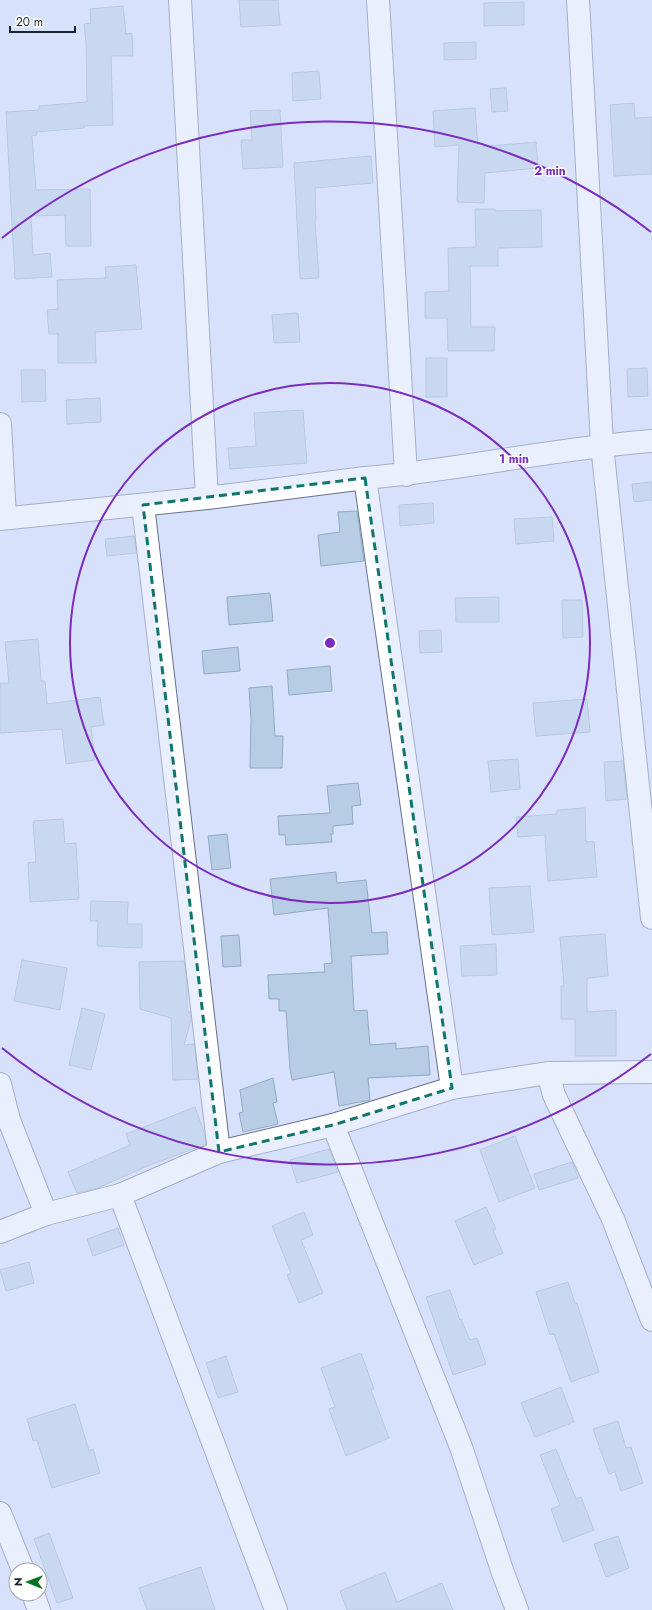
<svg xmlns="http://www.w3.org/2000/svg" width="652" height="1610" viewBox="0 0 652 1610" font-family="Jost,sans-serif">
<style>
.building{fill:#b6cde4;stroke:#90abc5}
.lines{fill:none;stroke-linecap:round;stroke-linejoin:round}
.minor-casing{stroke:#67708e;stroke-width:24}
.tertiary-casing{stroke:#67708e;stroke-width:24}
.secondary-casing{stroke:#67708e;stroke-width:24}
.minor{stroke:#fff;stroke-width:22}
.tertiary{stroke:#fff;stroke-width:22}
.secondary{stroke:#fff;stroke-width:22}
.marked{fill:none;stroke:#0f766e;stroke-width:3;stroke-dasharray:8 5;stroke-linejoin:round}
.ring{fill:none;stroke:#7b2cbf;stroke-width:2}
.centre{fill:#7b2cbf;stroke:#fff;stroke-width:2}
.ring-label{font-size:12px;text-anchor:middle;font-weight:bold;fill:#7b2cbf;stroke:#fff;stroke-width:3;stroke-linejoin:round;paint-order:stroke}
</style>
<rect width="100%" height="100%" fill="#d8e1fc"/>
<g class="building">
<polygon points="239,0 278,0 280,25 241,27"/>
<polygon points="524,2 524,25 484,26 484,3"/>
<polygon points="123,6 126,34 132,33 133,56 111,56 113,125 84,126 84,128 36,132 37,135 32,136 36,190 90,189 91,246 66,246 65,215 31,216 33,255 50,253 52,277 15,279 6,112 39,110 39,106 87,102 86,43 84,24 91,23 90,9"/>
<polygon points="476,42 476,59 444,60 444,43"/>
<polygon points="319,71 321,99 293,101 292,73"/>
<polygon points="506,88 508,111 492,112 490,89"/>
<polygon points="634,103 635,118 652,117 652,174 614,176 610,105"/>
<polygon points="475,108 478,147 536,142 538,168 485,173 484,203 457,202 459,145 435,147 433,111"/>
<polygon points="280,110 283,167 243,169 241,140 252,140 250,111"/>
<polygon points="371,156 373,183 315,188 316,220 315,220 319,278 300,279 294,163"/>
<polygon points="475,209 495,209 495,211 541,210 542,247 498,248 498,266 470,266 471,327 495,327 494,351 448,351 447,318 425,318 425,292 449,291 448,248 476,247"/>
<polygon points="136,265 142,329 95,332 96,363 58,363 58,334 49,334 47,310 58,309 57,280 106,278 105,267"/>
<polygon points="298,313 300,342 274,343 272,315"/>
<rect x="426" y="358" width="21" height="39"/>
<polygon points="647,368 648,396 628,397 627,369"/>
<polygon points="21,370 45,370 46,401 22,402"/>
<polygon points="100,398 101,422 67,424 66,400"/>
<polygon points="303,410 307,463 230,469 228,448 256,446 254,413"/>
<polygon points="652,482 652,500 634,502 632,484"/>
<polygon points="433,503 434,523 400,526 399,505"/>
<polygon points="357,511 364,561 321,566 318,535 340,532 338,512"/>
<polygon points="552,517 554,541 516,544 514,519"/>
<polygon points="134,536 136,553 107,556 105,539"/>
<polygon points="270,593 273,621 229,625 227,597"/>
<polygon points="499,597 499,622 456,622 455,598"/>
<polygon points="562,600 582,600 583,637 563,638"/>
<polygon points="441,630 442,652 420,653 419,631"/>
<polygon points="38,639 41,681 45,681 47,704 100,697 104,725 91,727 95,760 66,764 62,729 0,733 0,683 9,683 5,642"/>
<polygon points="238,647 240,671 204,674 202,651"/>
<polygon points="330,666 332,691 289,695 287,670"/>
<polygon points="272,686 275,736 283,736 282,768 250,768 251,719 249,688"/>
<polygon points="587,699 590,732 536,736 533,703"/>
<polygon points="518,759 520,789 491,792 488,761"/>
<polygon points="623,761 627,799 606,801 604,762"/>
<polygon points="358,783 361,805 352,806 353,824 333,826 333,834 331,834 332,842 286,845 285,835 279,835 278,816 330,813 327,786"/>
<polygon points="585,808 586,842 594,841 597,877 548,881 545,835 518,837 516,817 557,814 557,810"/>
<polygon points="63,819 65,844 76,843 79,899 30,902 28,863 36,862 33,821"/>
<polygon points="227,834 231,868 212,870 208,836"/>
<polygon points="336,872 337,883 366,880 372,933 387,932 388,954 351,956 354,1011 367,1010 370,1045 396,1043 396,1049 428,1046 430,1075 368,1078 370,1100 339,1106 334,1072 292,1080 290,1069 286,1011 279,1011 279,999 269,999 268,975 325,972 324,964 332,963 328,908 274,915 270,879"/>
<polygon points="530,886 534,932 492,935 489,888"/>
<polygon points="91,901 128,902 127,924 142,924 142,948 97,946 98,921 90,921"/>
<polygon points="605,934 608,976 587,978 587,1012 616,1010 616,1056 575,1056 575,1019 561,1019 561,986 564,986 560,937"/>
<polygon points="239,935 241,966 223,967 221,936"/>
<polygon points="496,944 497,975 462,976 460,946"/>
<polygon points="22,960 67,968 60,1010 14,1001"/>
<polygon points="184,961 187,983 187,1011 190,1012 191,1020 184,1045 194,1044 198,1079 173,1080 171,1018 140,1009 139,962"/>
<polygon points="82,1008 105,1014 91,1070 69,1065"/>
<polygon points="273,1078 277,1102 273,1103 278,1124 243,1132 239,1113 243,1112 240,1090"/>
<polygon points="195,1107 204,1132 206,1144 145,1167 98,1188 77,1193 68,1172 130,1145 126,1134"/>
<polygon points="515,1136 535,1188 499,1202 480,1150"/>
<polygon points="329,1149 338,1172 297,1183 290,1160"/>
<polygon points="572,1162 578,1178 539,1190 534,1174"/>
<polygon points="486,1207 496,1229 493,1230 503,1253 474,1265 455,1221"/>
<polygon points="304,1212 313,1235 301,1240 323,1293 299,1303 287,1275 291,1273 272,1226"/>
<polygon points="118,1228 124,1245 93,1256 87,1239"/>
<polygon points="29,1262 34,1283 6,1291 0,1270"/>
<polygon points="568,1282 575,1303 577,1303 599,1372 571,1382 554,1334 550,1335 536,1292"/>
<polygon points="450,1290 460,1320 461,1319 470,1340 477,1338 486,1364 453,1375 426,1297"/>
<polygon points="361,1353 374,1389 371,1390 389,1438 346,1456 329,1409 335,1407 321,1368"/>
<polygon points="226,1356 238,1392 218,1398 206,1363"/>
<polygon points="561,1387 574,1422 535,1437 521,1403"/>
<polygon points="75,1404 89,1451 93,1449 100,1473 52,1488 37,1440 33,1441 27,1419"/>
<polygon points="618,1421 626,1448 631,1447 643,1483 621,1491 615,1472 609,1474 593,1429"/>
<polygon points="556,1449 576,1499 581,1497 594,1530 563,1542 551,1509 560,1505 540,1455"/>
<polygon points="49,1533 73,1598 57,1603 34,1539"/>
<polygon points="618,1536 629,1568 606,1577 594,1544"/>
<polygon points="201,1567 215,1610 147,1610 139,1588"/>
<polygon points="385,1572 397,1602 442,1583 453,1610 347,1610 340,1591"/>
</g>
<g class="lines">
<g class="minor-casing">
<g id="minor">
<polyline points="180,0 207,498"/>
<polyline points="378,0 406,475"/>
<polyline points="578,0 602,445 652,918"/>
<polyline points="0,424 5,518"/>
<polyline points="143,505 219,1152"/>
<polyline points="548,1073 554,1095 613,1219 652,1320"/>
<polyline points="0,1084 9,1120 46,1214"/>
<polyline points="452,1088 548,1073 652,1072"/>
<polyline points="333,1125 461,1447 503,1573 517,1610"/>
<polyline points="120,1195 276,1610"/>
<polyline points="0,1513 23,1570"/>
<polyline points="33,1594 39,1610"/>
</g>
</g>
<g class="tertiary-casing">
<polyline id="tertiary" points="0,519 207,498 365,478"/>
</g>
<g class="secondary-casing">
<path id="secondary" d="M0,1232L46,1214L120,1195L219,1152L333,1125L452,1088L365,478C461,470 556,448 652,441"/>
</g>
<use href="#minor" class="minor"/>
<use href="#tertiary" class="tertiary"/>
<use href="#secondary" class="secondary"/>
</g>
<path d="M0 0H652V1610H0ZM365,478L452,1088L333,1125L219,1152L143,505Z" fill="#d8e1fc" fill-opacity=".55" fill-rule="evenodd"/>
<path class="marked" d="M365,478L452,1088L333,1125L219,1152L143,505Z"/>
<g class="ring">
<circle cx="330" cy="643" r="260"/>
<path d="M651 1054A521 521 0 0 1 2 1048M2 238A521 521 0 0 1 651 232"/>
</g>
<circle cx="330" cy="643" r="6" class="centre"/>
<g class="ring-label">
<text x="550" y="175">2 min</text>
<text x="514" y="463">1 min</text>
</g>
<g transform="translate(28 1582) rotate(271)"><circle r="19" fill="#ffffff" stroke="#a5a7ab"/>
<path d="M0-3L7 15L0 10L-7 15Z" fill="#007225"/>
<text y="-6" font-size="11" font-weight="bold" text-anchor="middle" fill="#1e222e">N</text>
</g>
<path d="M10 26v6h65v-6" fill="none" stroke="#1e222e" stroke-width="2"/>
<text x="16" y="26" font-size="12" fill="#1e222e" stroke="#ffffff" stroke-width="3" paint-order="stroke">20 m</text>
</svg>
